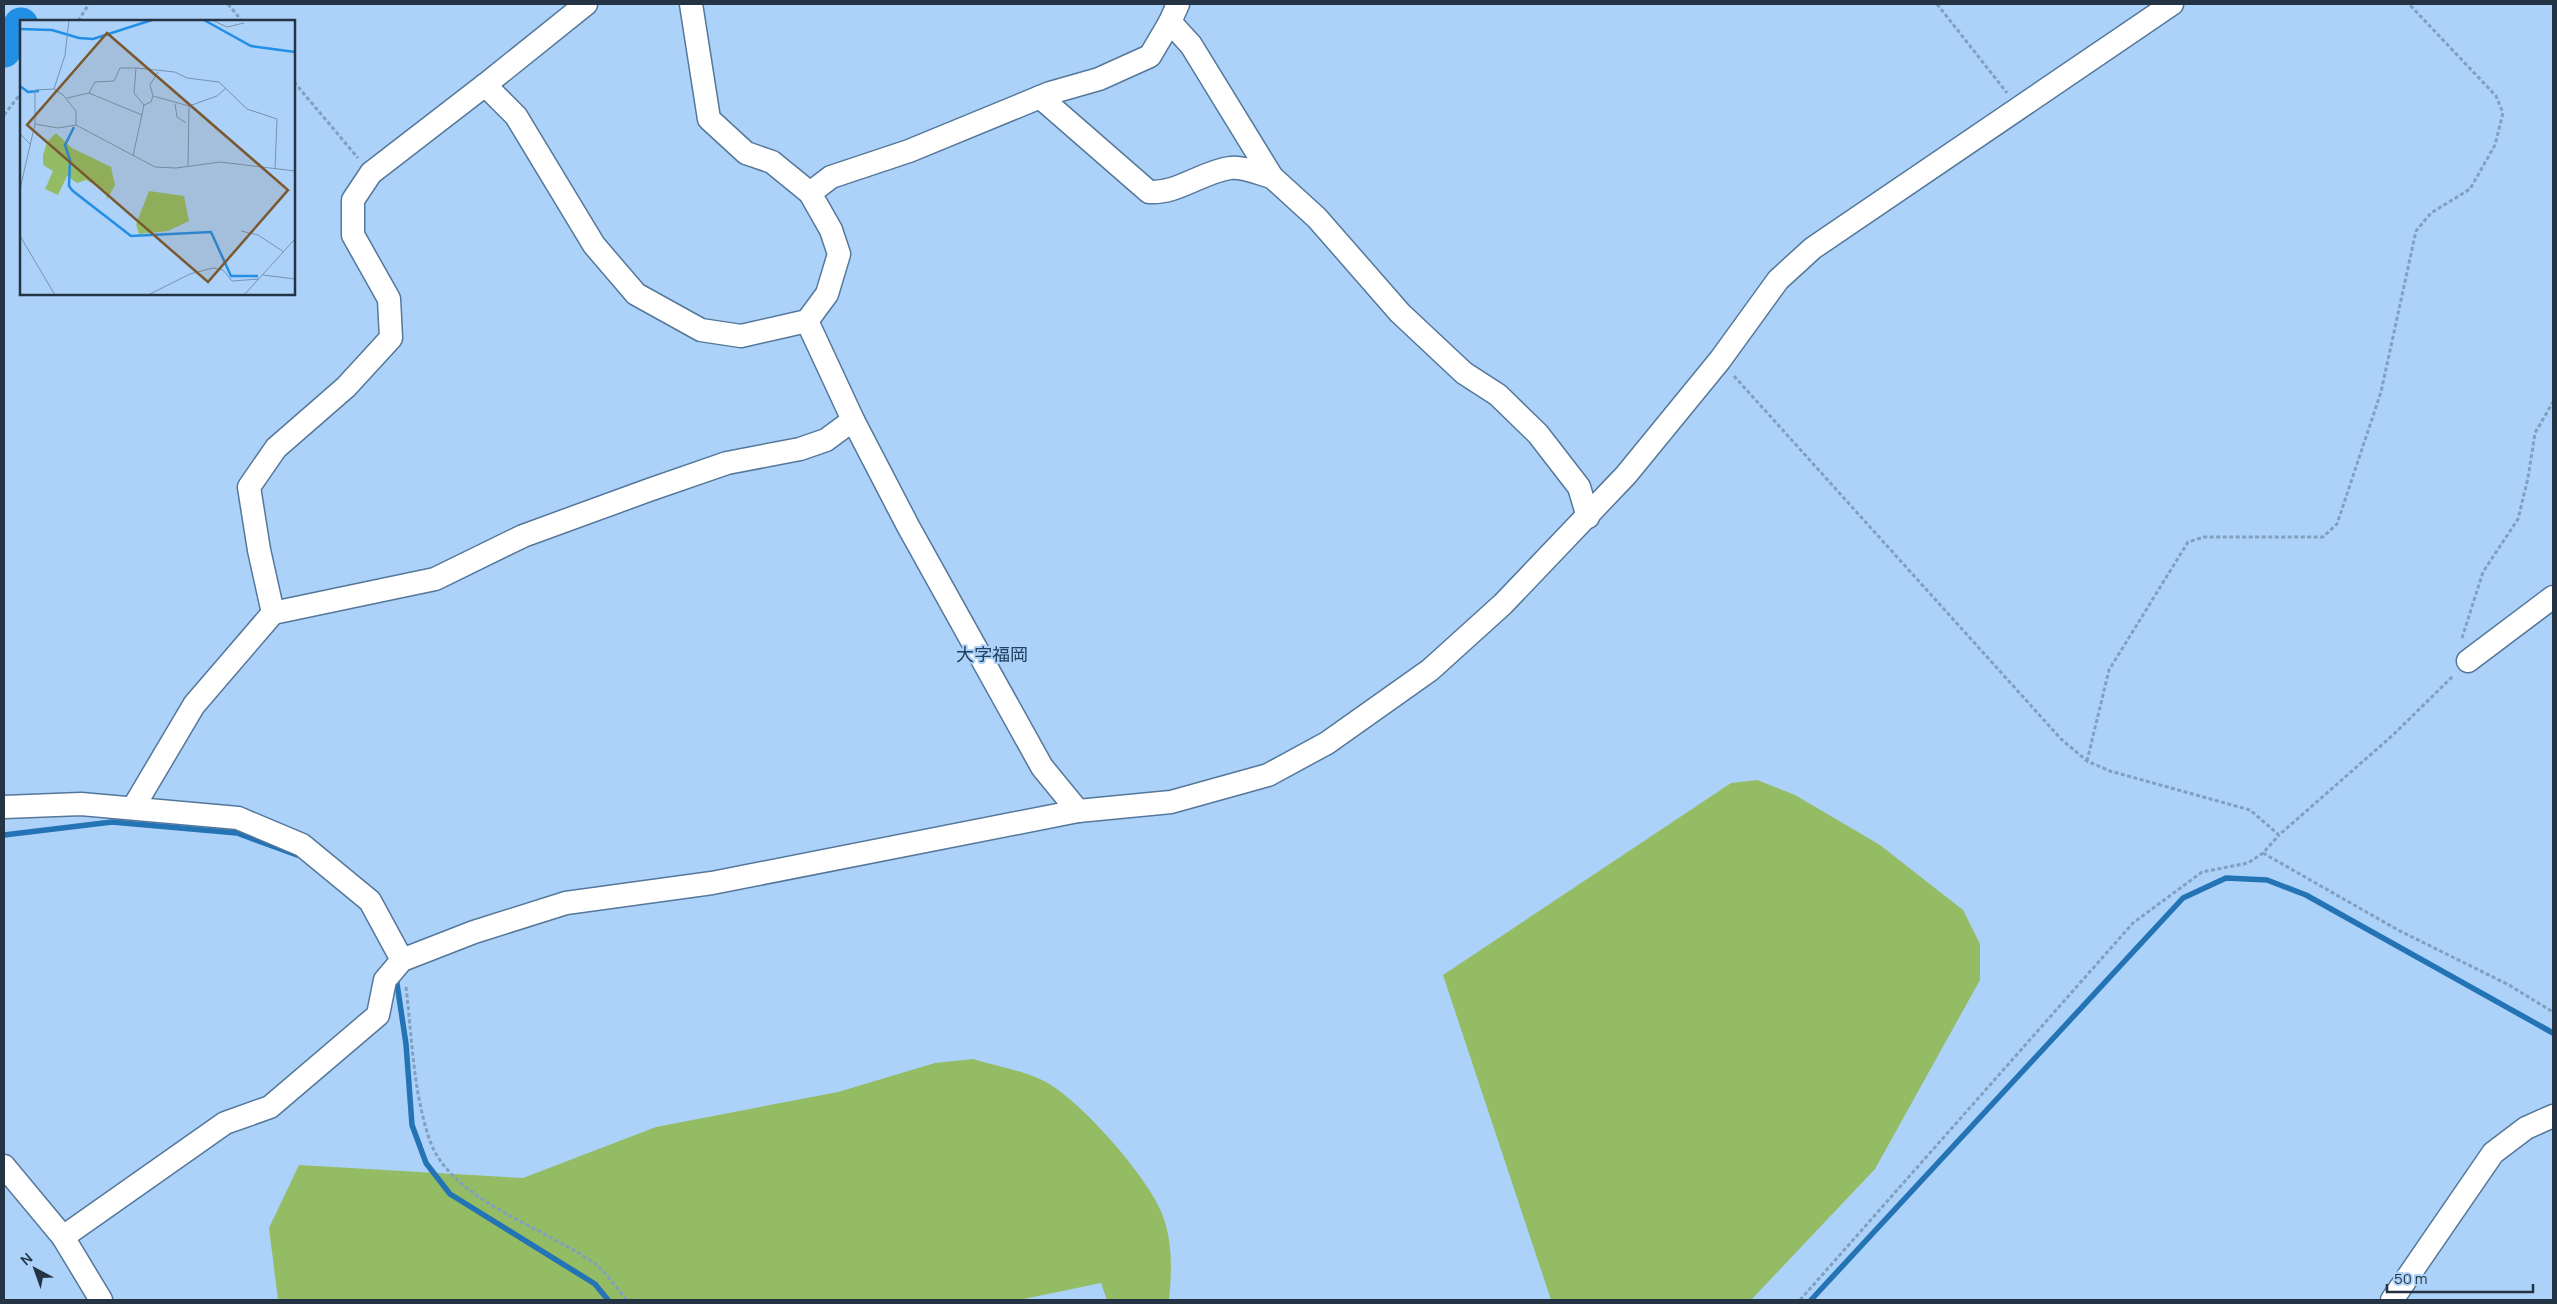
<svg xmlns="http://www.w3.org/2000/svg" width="2557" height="1304" viewBox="0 0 2557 1304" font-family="Manrope,'Noto Sans JP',sans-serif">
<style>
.green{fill:#94bc64}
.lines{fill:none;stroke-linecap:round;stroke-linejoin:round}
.stream{stroke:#2473b5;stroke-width:5.5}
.river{stroke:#238ee6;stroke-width:35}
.minor-casing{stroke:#54779a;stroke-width:25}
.path{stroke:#81a0c0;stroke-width:3;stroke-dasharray:4 2.5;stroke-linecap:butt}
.minor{stroke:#fff;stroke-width:22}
.labels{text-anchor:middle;stroke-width:4;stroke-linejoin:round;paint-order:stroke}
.quarter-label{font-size:18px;fill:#204160;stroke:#acd2f9}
.inset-river{fill:none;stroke:#238ee6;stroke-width:2.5}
.inset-road{fill:none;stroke:#7693b1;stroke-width:1}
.view{fill:#7a5830;fill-opacity:0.15;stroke:#7a5830;stroke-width:2.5}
.inset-edge{fill:none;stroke:#253444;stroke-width:2.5}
</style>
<rect width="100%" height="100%" fill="#acd2f9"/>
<g class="green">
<polygon points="1757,780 1795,795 1880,845 1963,910 1980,944 1980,980 1875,1169 1751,1300 1551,1300 1443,975 1731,783"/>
<path d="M973,1059C995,1066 1021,1070 1042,1080C1078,1097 1145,1174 1161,1211C1173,1240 1172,1270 1169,1300H1107L1101,1283L1019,1300H278L269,1228L299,1165L523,1178L656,1127L838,1092L935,1063Z"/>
</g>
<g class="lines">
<g class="stream">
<polyline points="4,835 112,822 237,833 297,855"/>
<polyline points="396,977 406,1044 412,1125 426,1163 450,1194 595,1284 608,1300"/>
<polyline points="1811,1300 2183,898 2226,878 2267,880 2306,895 2553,1033"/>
</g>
<polyline class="river" points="4,50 21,25"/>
<g class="minor-casing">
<g id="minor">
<polyline points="691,4 709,119 746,153 772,162 810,193"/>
<polyline points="1178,4 1170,22 1191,45 1272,177 1317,218 1400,313 1464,373 1498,395 1538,434 1579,487 1588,517"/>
<polyline points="485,85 586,4"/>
<path d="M1040,97L1149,192C1177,194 1202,172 1230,168C1242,166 1260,174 1272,177"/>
<polyline points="807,321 853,420 908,526 1042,767 1078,811"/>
<polyline points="273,613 259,550 249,487 276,448 346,387 391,338 389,299 353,235 353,200 371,173 485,85 516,116 594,245 636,294 701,330 741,336 807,321 827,294 839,254 831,230 810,193 831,177 909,151 1050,93 1099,79 1150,56 1170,22"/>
<polyline points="2468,661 2553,597"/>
<polyline points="4,807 81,804 238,818 302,845 370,901 402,960"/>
<polyline points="133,808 194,705 273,613 435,579 523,536 649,490 727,463 800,449 826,440 853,420"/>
<polyline points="4,1166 63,1237 101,1300"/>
<polyline points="63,1237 225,1123 270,1107 378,1015 385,980 402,960 474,932 566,903 712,883 1078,811 1171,802 1268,775 1327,743 1430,670 1503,604 1626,475 1720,360 1778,280 1813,248 2172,4"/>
<polyline points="2392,1300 2493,1153 2526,1128 2553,1116"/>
</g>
</g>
<g class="path">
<polyline points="228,4 242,21"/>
<polyline points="1937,4 2007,93"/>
<polyline points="78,21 89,4"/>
<polyline points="294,82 358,158"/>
<polyline points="4,115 21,93"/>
<polyline points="1734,376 2061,739 2087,761 2110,771 2250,810 2279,835 2393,735 2454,675"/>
<polyline points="2462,638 2483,572 2518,519 2528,478 2535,433 2553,402"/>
<polyline points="2087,761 2109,670 2188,542 2204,537 2323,537 2337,524 2381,392 2416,231 2431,213 2470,189 2495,145 2503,113 2496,96 2409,4"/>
<polyline points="2263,853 2398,930 2509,985 2553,1012"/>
<path d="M406,987C412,1037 413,1092 430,1141C451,1200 545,1228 594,1263C606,1272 617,1289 627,1300"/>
<polyline points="1800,1300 2133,923 2202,872 2248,863 2263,853 2279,835"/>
</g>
<use href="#minor" class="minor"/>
</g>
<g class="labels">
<g class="quarter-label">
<text x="992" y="661">大字福岡</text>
</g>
</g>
<g transform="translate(20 20)">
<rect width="275" height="275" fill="#acd2f9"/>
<path d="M36,113L52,128L91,147L95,165L87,180L86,171L66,160L57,163L47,156L38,175L25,169L33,151L23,145V135L27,122ZM129,171L164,176L169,201L148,211L119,214L116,204Z" fill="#94bc64"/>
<path class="inset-river" d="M184,0L231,26L275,32M0,9L32,10L59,18L73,19L132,0M0,66L8,72L19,71M54,107L45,125L50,140L49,166L53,171L111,216L191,212L211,256H238"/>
<path class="inset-road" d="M192,0L207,7L224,3M116,48L155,52L167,58L199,62L227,89L257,99L255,149M34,69L45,35L49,0M69,73L75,62L94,61L100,48H116L114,73L124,85M133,76L130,65L138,52M47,78L69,73L122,95M155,84L157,97L166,103M15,104L38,108L56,105L135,147L156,148L200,142L275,151M0,114L11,125M113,136L124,85L131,82L133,76L169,86M168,146L169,86L197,76L206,68M0,169L15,104V70L34,69L43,75L56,91V105M221,211L238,215L264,232M0,216L35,275M243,255L275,259M128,275L170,254L193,248L203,250L212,261L239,259M224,275L275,219"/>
<path class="view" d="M87,13L268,170L188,262L7,105Z"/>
<rect width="275" height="275" class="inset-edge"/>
</g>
<rect width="2557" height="1304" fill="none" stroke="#253444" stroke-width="10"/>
<g transform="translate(35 1269) rotate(319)" stroke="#acd2f9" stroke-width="4" paint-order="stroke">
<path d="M0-4L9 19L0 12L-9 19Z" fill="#253444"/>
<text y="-8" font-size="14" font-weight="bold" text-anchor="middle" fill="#253444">N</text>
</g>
<path d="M2387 1284v8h146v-8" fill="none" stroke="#253444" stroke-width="2.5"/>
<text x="2394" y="1284" font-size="15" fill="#253444" stroke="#acd2f9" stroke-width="4" paint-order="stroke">50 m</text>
</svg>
